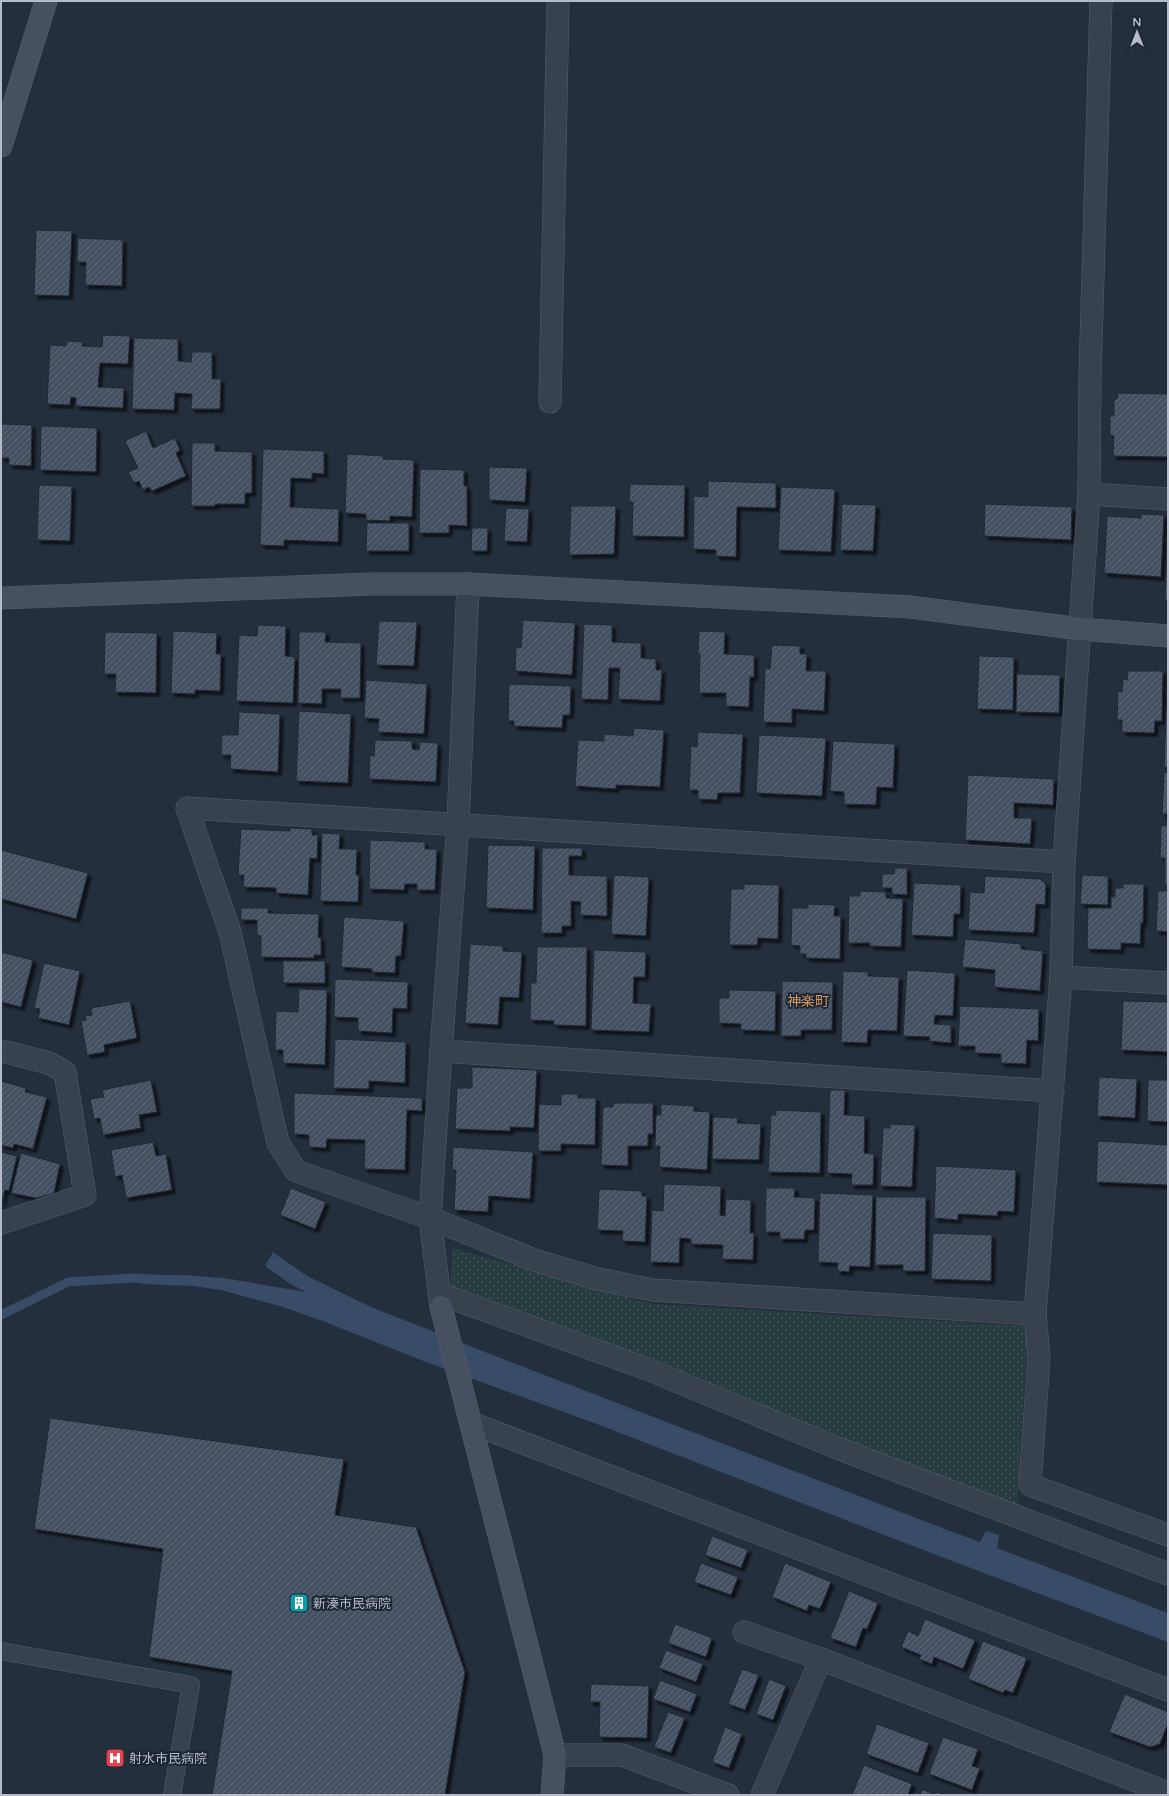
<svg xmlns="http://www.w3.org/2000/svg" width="1169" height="1796" viewBox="0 0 1169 1796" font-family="'Varela Round','Noto Sans JP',sans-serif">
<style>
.park{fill:url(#park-dots)}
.water{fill:#394c67}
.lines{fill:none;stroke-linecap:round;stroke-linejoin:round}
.stream{stroke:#394c67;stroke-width:9}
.building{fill:url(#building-hatch);stroke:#1f2835;filter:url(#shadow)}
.lane-casing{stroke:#565f6c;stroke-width:18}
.street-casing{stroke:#565f6c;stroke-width:23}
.secondary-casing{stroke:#565f6c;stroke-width:23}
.lane{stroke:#38414e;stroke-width:17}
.street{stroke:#38414e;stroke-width:22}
.secondary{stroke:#465061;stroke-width:22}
.labels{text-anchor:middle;stroke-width:4;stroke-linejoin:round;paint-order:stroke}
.poi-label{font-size:13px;fill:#b4bcc9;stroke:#1d2633;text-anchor:start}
.neighbourhood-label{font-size:14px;fill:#d59563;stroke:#1d2633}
</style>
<defs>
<pattern id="park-dots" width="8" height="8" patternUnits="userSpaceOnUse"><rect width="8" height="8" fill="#263c3f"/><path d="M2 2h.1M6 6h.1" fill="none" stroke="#435659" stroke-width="1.8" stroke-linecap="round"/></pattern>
<pattern id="building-hatch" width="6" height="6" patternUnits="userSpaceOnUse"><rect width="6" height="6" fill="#455162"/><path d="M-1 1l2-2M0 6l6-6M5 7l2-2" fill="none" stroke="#5d6877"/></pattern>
<filter id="shadow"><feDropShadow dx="3.5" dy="3.5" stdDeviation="1" flood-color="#0009"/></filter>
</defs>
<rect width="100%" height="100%" fill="#242f3e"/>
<polygon class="park" points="452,1248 652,1304 1028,1326 1017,1508 450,1293"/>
<polygon class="water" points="273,1252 307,1276 371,1307 490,1354 950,1531 980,1542 986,1531 999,1535 997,1548 1168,1613 1168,1642 939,1556 597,1424 426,1362 320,1320 280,1306 221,1290 193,1286 142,1284 144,1275 183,1275 223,1278 306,1292 289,1283 265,1266"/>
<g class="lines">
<polyline class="stream" points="1,1315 68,1282 131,1278 154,1279"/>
</g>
<g class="building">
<polygon points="36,230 72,231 69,296 34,295"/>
<polygon points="78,238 123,240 122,286 85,285 86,262 77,262"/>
<polygon points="103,335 130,336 128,364 100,363 98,387 124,388 123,408 76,406 76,398 71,397 70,405 47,404 50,345 66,346 67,341 83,342 82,346 102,347"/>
<polygon points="134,338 178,339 178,361 191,362 192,352 212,352 212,379 221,379 220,409 191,409 192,394 175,393 174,410 132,409"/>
<polygon points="1118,393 1168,394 1168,457 1113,456 1114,436 1110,435 1110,416 1114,416 1114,399 1117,399"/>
<polygon points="1,424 32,425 31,466 9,465 9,458 1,458"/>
<polygon points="41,426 97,428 96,472 40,470"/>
<polygon points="146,431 153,448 175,438 180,450 176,453 186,476 152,491 149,487 143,490 139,481 134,483 128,472 138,468 125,441"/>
<polygon points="192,443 215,443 215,451 252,452 252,493 245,493 245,504 215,504 215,506 191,506"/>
<polygon points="263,449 324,451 324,474 312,473 312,479 291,478 290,507 339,509 338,542 284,540 284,546 260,545"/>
<polygon points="347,454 383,456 383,459 414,460 412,517 390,516 390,521 366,520 366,514 345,513"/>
<polygon points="489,467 527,468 525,502 489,500"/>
<polygon points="420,469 464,470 464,486 467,486 467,526 449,525 449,533 419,533"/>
<polygon points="708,481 776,483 776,508 737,507 736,557 716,556 716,550 693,549 694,496 708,497"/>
<polygon points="630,484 685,485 684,537 632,536 633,502 629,502"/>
<polygon points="39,485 72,486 70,541 37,540"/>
<polygon points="781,487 835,489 831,552 778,550"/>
<polygon points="842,504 876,505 873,551 840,550"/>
<polygon points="985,504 1072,507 1071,540 984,536"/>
<polygon points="571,506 616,506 614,554 569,555"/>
<polygon points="506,508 529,509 527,542 504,541"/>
<polygon points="1141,514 1164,515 1161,577 1104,573 1107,516 1141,518"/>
<polygon points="1168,520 1168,600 1165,600"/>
<polygon points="367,523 409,523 409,551 366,551"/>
<polygon points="472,528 488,528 487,551 471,551"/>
<polygon points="523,620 575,623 572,675 515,671 516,647 521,648"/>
<polygon points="379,621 417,622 414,666 376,665"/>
<polygon points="584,624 612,625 612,642 641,643 641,658 656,659 656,670 662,670 660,701 618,699 620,668 609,668 608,700 581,699"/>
<polygon points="258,625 286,626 285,656 295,657 293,703 236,701 239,635 257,636"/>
<polygon points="173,631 217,633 216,654 221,654 220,691 195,690 195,694 171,693"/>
<polygon points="699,631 725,632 724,654 754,655 754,677 750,677 749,707 726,706 726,693 699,693 700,654 698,654"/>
<polygon points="105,632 157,633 156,693 115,692 116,674 104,674"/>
<polygon points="299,632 326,632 325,642 361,643 360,698 340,698 341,689 322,689 322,704 298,703"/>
<polygon points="772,645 800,646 800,654 807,654 806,671 826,671 824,711 792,709 792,723 763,722 765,668 770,669"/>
<polygon points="979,656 1014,657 1013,710 977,709"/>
<polygon points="1128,671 1163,671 1162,721 1155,721 1154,733 1122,732 1122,720 1117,720 1118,691 1122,692 1123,679 1127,680"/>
<polygon points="1017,674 1060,675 1059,713 1016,712"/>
<polygon points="366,680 427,684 424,734 378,732 379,719 364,718"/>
<polygon points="509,684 571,686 570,715 563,715 562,728 514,726 514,721 508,721"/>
<polygon points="1167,690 1168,690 1168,767 1164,767"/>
<polygon points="299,711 351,714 348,783 296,781"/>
<polygon points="239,712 280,714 278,772 230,769 231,755 221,755 222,735 238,735"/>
<polygon points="634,728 664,730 660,787 616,785 616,789 575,786 578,740 604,741 604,734 633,736"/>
<polygon points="698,732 743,734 740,793 718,793 717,800 698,799 698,790 689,790 691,746 697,747"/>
<polygon points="759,735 826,738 822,796 756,793"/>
<polygon points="375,740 412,741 412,749 419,750 420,742 438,743 436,782 369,779 370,755 374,756"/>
<polygon points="833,741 895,744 893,788 877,787 876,805 844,804 844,792 830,791"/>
<polygon points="1164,772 1168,773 1168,814 1162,814"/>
<polygon points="968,775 1054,779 1053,805 1014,803 1014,818 1032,818 1030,844 965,840"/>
<polygon points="1161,825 1168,826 1168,885 1165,885 1165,858 1160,858"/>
<polygon points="290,828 312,829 312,835 318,835 317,859 310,858 308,895 276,893 276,888 243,887 244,875 238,875 241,829 290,831"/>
<polygon points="322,833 340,834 339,849 357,849 356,875 359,875 358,902 320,901"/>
<polygon points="370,840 425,842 425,849 437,849 435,890 417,890 417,884 405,884 404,890 369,889"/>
<polygon points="488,845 535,846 533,910 486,908"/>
<polygon points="542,848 582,848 582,856 569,856 569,875 607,876 607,916 580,915 581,902 571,901 571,926 562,926 562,933 541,933"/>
<polygon points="1,850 88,873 76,919 1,899"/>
<polygon points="895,868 907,868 907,895 892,894 892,888 882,888 882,874 894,874"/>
<polygon points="614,875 649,877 646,936 611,934"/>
<polygon points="1082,875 1108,876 1108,905 1080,904"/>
<polygon points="985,876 1040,879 1046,884 1045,905 1036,904 1034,933 968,930 970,892 984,893"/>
<polygon points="914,883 961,885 960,914 954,914 953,937 911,935"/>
<polygon points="744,884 779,885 778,939 758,938 757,945 729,945 731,889 744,889"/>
<polygon points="1123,884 1144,884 1143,923 1141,923 1140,944 1121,943 1121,950 1087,949 1088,908 1111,908 1111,897 1115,897 1115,888 1123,888"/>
<polygon points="860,891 886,892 886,898 903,899 901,947 870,946 870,943 848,943 849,896 860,896"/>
<polygon points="1158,891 1168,891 1168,932 1156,931"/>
<polygon points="808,904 835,905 834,916 841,916 840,959 806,958 806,954 800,954 800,946 791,945 792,908 808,908"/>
<polygon points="241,908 268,908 268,913 319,914 318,937 321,938 321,955 314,955 314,958 261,957 261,936 257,935 257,920 241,920"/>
<polygon points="344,917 404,921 401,956 396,956 395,973 372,972 372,969 341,967"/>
<polygon points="965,939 1021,944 1021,949 1043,951 1040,991 994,987 995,970 962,967"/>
<polygon points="470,944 503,946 503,951 522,952 519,998 500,997 498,1025 465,1023"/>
<polygon points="537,947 587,947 586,1026 554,1025 554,1021 530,1020 531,983 536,983"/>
<polygon points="594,950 646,952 645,977 634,977 633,1003 651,1004 649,1032 591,1030"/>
<polygon points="1,952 33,960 21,1007 1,1002"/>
<rect x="283" y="961" width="42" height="22"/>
<polygon points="44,963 80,971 69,1025 38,1018 40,1009 34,1008"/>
<polygon points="907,970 955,973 953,1016 935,1015 934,1024 951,1025 951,1043 929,1041 930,1037 903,1036"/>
<polygon points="843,971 868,972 868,976 899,977 897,1031 868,1030 867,1043 841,1042"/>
<polygon points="335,979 408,982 407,1009 393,1008 392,1033 358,1031 358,1018 334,1017"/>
<polygon points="782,981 833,982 832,1030 801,1030 801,1036 781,1036"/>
<polygon points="299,989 327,990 325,1065 283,1063 283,1050 275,1050 276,1011 298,1012"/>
<polygon points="729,990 776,991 775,1031 741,1030 741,1024 719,1023 719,998 729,998"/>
<polygon points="130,1001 137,1038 104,1045 105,1052 87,1055 81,1021 86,1020 85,1016 92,1015 91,1008"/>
<polygon points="1123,1001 1168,1002 1168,1052 1121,1050"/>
<polygon points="960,1006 1039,1009 1038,1041 1027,1040 1026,1064 1001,1063 1001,1054 975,1053 975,1046 958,1046"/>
<polygon points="335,1039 406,1042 405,1083 369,1081 369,1089 333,1088"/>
<polygon points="472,1067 537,1070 534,1128 510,1127 510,1131 455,1129 457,1088 472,1088"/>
<polygon points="1099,1077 1137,1079 1135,1118 1097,1116"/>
<polygon points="151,1080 157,1112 139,1115 141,1128 103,1135 100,1118 94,1119 90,1099 104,1097 102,1090"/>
<polygon points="1148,1080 1168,1080 1168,1122 1147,1121"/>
<polygon points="1,1081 26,1088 25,1092 47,1097 33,1149 14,1144 13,1148 1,1145"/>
<polygon points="830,1090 845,1090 844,1115 865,1116 864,1153 874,1154 873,1185 851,1185 852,1174 827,1173"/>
<polygon points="294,1093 422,1098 422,1111 407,1110 405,1170 364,1169 365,1140 327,1139 326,1148 309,1147 309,1135 294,1134"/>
<polygon points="561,1094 578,1094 578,1098 596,1098 595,1145 561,1144 561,1151 538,1151 539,1104 561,1105"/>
<polygon points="613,1103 653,1103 653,1134 648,1134 648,1146 628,1146 628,1166 601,1165 603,1107 613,1107"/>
<polygon points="661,1104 694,1106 694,1111 710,1112 707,1170 659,1167 660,1146 655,1146 656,1115 661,1115"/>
<polygon points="776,1110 821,1112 820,1173 768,1172 771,1115 776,1115"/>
<polygon points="713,1117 738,1118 737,1123 761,1124 759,1160 712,1159"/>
<polygon points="890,1124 915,1125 912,1187 880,1186 883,1128 890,1128"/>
<polygon points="1098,1141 1168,1145 1168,1185 1096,1182"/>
<polygon points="153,1142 156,1156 166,1154 172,1190 126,1198 122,1175 115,1177 111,1150"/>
<polygon points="453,1147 533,1152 530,1199 489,1196 488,1212 454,1210 456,1170 452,1170"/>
<polygon points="1,1152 17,1156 9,1191 5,1190 1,1205"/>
<polygon points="21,1153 60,1164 54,1193 36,1198 11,1193"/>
<polygon points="936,1166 1016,1170 1014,1212 998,1211 997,1216 958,1214 958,1220 934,1218"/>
<polygon points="664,1184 721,1186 720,1215 725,1216 726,1199 751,1200 750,1233 754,1233 753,1260 722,1259 723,1245 691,1244 691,1239 680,1238 679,1263 650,1262 652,1210 663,1211"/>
<polygon points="291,1188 326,1202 315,1229 280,1215"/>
<polygon points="766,1188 795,1188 794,1197 815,1198 814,1230 805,1230 804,1239 780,1239 780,1232 765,1232"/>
<polygon points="599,1189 642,1191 642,1196 647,1196 645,1242 622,1241 623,1231 597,1230"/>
<polygon points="820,1193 873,1195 870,1267 850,1266 849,1272 837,1271 838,1263 818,1262"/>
<polygon points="876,1197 926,1197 925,1271 903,1271 903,1265 875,1265"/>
<polygon points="933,1233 992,1235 991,1281 931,1279"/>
<polygon points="50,1418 344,1459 335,1515 416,1527 465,1672 445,1795 212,1795 232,1671 149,1657 163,1549 34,1529"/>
<polygon points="712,1536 748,1550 741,1568 705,1555"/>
<polygon points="701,1563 738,1577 731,1595 694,1582"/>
<polygon points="785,1563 831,1582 820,1609 809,1605 807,1611 772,1597"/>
<polygon points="849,1591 878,1603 867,1629 863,1628 856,1647 830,1638"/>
<polygon points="925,1619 975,1640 963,1669 934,1657 932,1664 919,1659 921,1655 901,1647 908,1631 918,1636"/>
<polygon points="675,1624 712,1638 706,1657 668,1643"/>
<polygon points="983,1641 1027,1658 1013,1693 1005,1690 1003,1693 968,1679"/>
<polygon points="666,1650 703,1664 696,1682 659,1668"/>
<polygon points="742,1669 759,1675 745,1710 728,1704"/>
<polygon points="769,1679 786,1686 773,1720 756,1714"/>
<polygon points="660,1680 697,1694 690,1712 653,1699"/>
<polygon points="591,1684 649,1686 647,1738 599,1737 600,1702 590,1702"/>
<polygon points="1125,1694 1168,1712 1168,1723 1160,1744 1150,1747 1109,1732"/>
<polygon points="668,1712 685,1718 671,1753 654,1747"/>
<polygon points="877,1724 929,1743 918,1773 866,1754"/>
<polygon points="725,1727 742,1734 729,1768 712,1762"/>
<polygon points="943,1737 978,1749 972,1766 980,1768 972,1790 929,1774"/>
<polygon points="864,1765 912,1784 908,1795 852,1795"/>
<polygon points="922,1789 935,1795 937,1792 946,1795 920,1795"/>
</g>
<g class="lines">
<g class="lane-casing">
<polyline id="lane" points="1,1651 191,1685 172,1795"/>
</g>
<g class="street-casing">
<g id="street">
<polyline points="1101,1 1090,377 1089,494 1064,862 1061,977 1035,1314 1039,1357 1030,1485 1168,1535"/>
<polyline points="550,402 558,1"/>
<polyline points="1089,494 1168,499"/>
<polyline points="1061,977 1168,983"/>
<polyline points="1,1051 49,1063 65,1072 85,1195 1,1223"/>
<polyline points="441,1051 1053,1091"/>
<polyline points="440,1294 647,1369 837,1448 1168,1574"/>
<polyline points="441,1307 430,1218 441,1051 458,824 468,584"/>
<polyline points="1035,1314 652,1290 594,1278 534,1260 430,1218 296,1171 278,1143 230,932 187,808 1064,862"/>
<polyline points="471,1423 1168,1690"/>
<polyline points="744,1632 821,1659 1168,1793"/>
<polyline points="555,1755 622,1755 728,1795"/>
<polyline points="762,1795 821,1659"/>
</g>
</g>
<g class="secondary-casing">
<g id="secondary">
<polyline points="1,146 46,1"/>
<polyline points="1,598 371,584 468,584 910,607 1080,629 1168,636"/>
<polyline points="441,1307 555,1755 552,1795"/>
</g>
</g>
<use href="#lane" class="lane"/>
<use href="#street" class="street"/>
<use href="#secondary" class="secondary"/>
</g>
<defs>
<g id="building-square" transform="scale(1)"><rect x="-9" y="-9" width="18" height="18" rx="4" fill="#0f9aa8" stroke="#1d2633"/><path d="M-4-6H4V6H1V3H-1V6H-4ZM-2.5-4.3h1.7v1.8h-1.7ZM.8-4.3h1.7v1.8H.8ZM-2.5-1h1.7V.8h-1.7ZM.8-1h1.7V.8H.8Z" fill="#fff"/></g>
<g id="hospital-square" transform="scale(1)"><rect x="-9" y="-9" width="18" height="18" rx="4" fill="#e0444e" stroke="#1d2633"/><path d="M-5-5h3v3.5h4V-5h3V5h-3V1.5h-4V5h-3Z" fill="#fff"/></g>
</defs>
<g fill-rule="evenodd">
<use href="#building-square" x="299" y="1603"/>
<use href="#hospital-square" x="115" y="1758"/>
</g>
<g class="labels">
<g class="poi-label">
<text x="313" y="1608">新湊市民病院</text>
<text x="129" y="1763">射水市民病院</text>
</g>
<g class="neighbourhood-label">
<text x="808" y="1006">神楽町</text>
</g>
</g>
<rect width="1169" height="1796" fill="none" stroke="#b4bcc9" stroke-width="4"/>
<g transform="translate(1137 32)" stroke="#1d2633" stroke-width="3" paint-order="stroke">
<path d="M0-3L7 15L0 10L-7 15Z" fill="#b4bcc9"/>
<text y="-6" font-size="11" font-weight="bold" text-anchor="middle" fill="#b4bcc9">N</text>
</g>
</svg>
